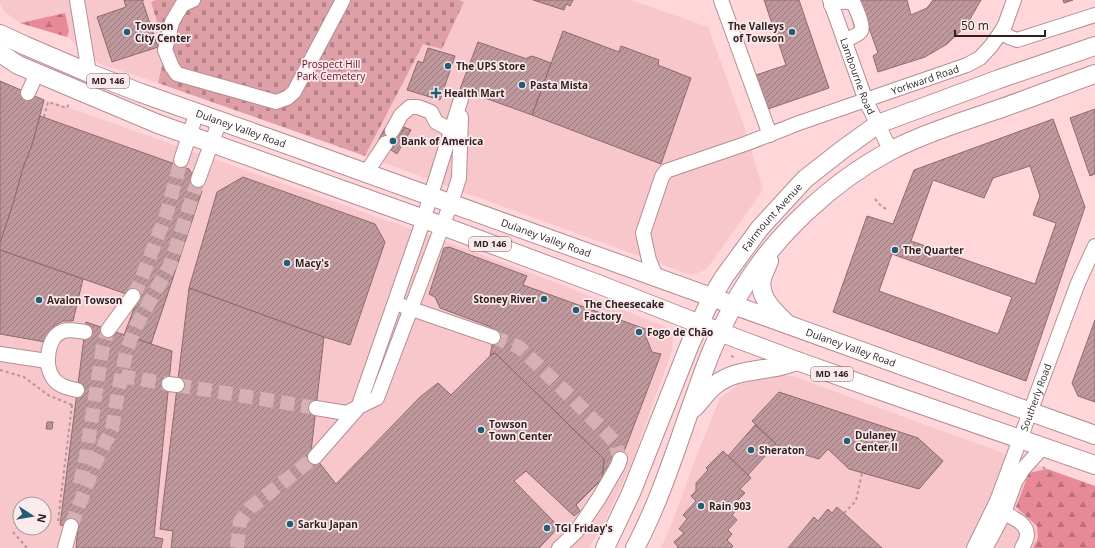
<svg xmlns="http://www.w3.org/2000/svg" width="1095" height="548" viewBox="0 0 1095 548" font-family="'Open Sans',sans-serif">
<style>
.built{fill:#f8c7cc;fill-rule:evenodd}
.forest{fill:url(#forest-firs)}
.cemetery{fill:url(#cemetery-stones)}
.building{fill:url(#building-hatch);stroke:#8e6a6e;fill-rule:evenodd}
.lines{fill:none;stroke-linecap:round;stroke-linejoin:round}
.minor-tunnel{stroke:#d5b1b5;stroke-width:14;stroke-dasharray:14 7;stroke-linecap:butt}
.minor-casing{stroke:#b48e92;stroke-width:16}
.major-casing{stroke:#b48e92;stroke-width:20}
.path{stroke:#b49497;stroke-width:2;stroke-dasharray:3 3;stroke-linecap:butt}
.minor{stroke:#fff;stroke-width:14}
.major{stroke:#fff;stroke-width:18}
.poi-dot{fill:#225d76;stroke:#fbeaec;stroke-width:1.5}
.labels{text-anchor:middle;stroke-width:3.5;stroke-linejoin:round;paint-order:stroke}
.shield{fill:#fbeaec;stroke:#6c5c5e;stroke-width:1}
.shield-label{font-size:9px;font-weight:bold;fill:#2e1f21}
.poi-label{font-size:10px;font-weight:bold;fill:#2e1f21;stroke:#fbeaec;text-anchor:start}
.park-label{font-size:10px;fill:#651229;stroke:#fbeaec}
.street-label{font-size:10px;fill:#2e1f21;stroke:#fbeaec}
</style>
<defs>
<pattern id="forest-firs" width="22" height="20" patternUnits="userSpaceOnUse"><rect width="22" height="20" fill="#e78997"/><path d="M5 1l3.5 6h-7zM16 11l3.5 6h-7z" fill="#bc6f7b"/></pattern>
<pattern id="cemetery-stones" width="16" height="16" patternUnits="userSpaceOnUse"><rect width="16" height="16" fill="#df9fa7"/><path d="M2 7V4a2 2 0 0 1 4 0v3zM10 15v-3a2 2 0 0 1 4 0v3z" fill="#b58188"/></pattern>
<pattern id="building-hatch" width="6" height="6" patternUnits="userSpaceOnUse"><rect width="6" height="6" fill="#be989c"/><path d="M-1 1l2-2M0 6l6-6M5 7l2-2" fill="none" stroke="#9b7b7f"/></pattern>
</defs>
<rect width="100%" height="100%" fill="#ffd6da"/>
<g class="built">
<polygon points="0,0 156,0 151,2 164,54 158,83 100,64 67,37 69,31 65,13 20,23 5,12 0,4"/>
<polygon points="459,0 631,0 708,27 744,126 763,190 706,270 691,275 365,156 423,44 442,49 464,2"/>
<path d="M44,100L56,103L442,240L560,284L668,328L673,333L672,351L630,467L606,519L589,548H0V334L45,342L49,333L55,325L63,321H73L83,279L32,145ZM20,504H44V528H20Z"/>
<polygon points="769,375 793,376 912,420 1095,486 1095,548 661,548 673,520 698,452 720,398 738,385 753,377"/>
</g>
<g class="forest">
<polygon points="65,13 69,31 67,37 20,23"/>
<polygon points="1047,469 1095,486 1095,548 1033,548 1038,538 1037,526 1016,507 1029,473"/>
</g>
<polygon class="cemetery" points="156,0 459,0 464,2 442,49 423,44 365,156 158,83 165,50 151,2"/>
<g class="building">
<polygon points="124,0 144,0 142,0 158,47 112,62 97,17 126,7"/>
<polygon points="533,0 573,0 570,6 566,4 564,10"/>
<polygon points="764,0 799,0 829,88 768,109 756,75 786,65"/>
<polygon points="859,0 907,0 911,15 927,8 933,0 981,0 966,26 947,44 925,57 878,72 873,56 878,53"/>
<polygon points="1063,0 1073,0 1064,3"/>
<polygon points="563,31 619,52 621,46 659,60 658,65 691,78 661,164 532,115"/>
<polygon points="478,42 527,59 527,58 532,56 551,63 532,115 460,89"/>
<polygon points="428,48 455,56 440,100 407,90 418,61 423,63"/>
<polygon points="0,81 44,100 32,145 23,168 13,204 0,243"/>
<polygon points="1095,109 1095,174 1090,176 1070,118"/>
<polygon points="40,116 189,169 202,191 151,344 124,335 138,298 0,250 0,243 13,204 23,168 32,145"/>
<path d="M1053,119L1085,207L1026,381L833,312L867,216L893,224L914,170ZM1030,166L1040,196L1033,215L1056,223L1035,284L911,241L933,180L984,198L993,178ZM892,254L1012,297L998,334L879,291Z"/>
<polygon points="404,127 411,130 397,154 391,150 394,147 379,139 385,128 400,135"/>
<polygon points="243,177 375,224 385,242 350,345 324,337 189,288 217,192"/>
<polygon points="449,247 527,276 523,285 648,330 646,337 652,352 661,354 622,457 602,479 604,459 495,353 490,356 494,335 491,327 440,308 435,297 429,294 444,248"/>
<polygon points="0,250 83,279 73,321 63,321 55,325 49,333 45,342 0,334"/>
<polygon points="189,288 324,337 311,452 336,484 420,397 438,383 451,395 490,356 495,353 604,459 602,479 576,505 580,511 574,516 526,471 514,481 559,527 539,548 171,548 173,531 160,529"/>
<polygon points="1095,320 1095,402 1078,396 1072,383"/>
<polygon points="86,322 172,351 154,537 163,539 161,548 76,548 78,527 60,525"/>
<polygon points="779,392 918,438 943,461 919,489 849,469 828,449 819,459 779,447 752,421"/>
<polygon points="47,422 53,422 52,429 46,429"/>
<polygon points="755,425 776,444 748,475 728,456"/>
<polygon points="723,451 751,478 740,489 745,493 736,502 740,506 732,515 737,520 728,530 732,534 727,540 733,546 731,548 677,548 678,547 674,542 684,533 679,529 687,519 683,515 696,501 691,496 696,491 696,483 708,470 706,468"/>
<polygon points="837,507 882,548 788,548 814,517 818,521 828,509 832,513"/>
</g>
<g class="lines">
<g class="minor-tunnel">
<polyline points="133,296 141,280 167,212 181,160"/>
<polyline points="493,337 519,347 572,398 615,442 620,459"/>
<polyline points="121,376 169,384"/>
<polyline points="177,385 316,408"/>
<polyline points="80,484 86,456 103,346 108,330"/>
<polyline points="71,526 97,459 112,429 118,392 127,349 136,326 170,265 198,180"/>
<polyline points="237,548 240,521 250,508 315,457"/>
</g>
<g class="minor-casing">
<g id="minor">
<polyline points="77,0 89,73"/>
<polyline points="193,0 182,5 172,22 165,50 172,67 177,74 276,102 287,98 294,92 343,0"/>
<polyline points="721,0 770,135"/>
<path id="s1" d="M830,0L866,101L891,151"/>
<path d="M831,5C839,2 846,0 854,4C856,9 864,26 861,31C858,36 849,38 844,40"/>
<polyline points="1001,32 1005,25 1014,0"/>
<polyline points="28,93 37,73"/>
<polyline points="392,131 401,115 410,107 418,107 431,112 436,122 451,130"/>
<polyline points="181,160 197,112"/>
<polyline points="366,173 386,143"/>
<polyline points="198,180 220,120"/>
<path id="s2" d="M656,277L649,260L643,233L662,177L666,171L745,144L799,123L967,65L980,58L991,46L1001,32L1009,37L1017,40L1095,15"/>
<polyline points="403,306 493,337"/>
<polyline points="108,330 133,296"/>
<polyline points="0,354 47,361"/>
<polyline points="169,384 177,385"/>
<path d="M77,390C68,388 58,386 53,378C44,365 47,337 63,331C69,329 78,331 85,332"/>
<polyline points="316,408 346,413 377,398 451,203 459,178 461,117"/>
<polyline points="315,457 358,408 420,230 461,99"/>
<path d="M1004,513C1013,518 1027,523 1027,535C1027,539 1024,544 1022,548"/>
<polyline points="65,548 71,526"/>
<polyline points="559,548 576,532 599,498 618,465 620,459"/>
<path id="s3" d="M974,548L997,501L1078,283L1095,246"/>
<polyline points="985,548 991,538 1004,513 1015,482 1023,469 1043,447"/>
</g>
</g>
<g class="major-casing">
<g id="major">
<path id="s4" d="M0,34L26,46L89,73L141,93L305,151L1095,435"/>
<polyline points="0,53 18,65 158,124 424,219 598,284 738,339 797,361 870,387 1095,465"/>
<path d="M769,261C767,267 763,273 762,279C758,297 774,311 785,322"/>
<path d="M694,408C701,401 707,391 715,385C733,371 755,371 776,367C783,366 790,363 797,361"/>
<path id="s5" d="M605,548L631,493L690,344L712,297L724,277L760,228L805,179L842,150L878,124L999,79L1095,46"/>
<path d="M635,548C661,499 677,445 696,393C701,379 706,364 712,350C721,330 730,309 742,290C776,234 832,182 890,151C925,133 964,121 1002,108C1033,97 1064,85 1095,74"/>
</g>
</g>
<g class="path">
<polyline points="44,117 48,102 67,108 69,103"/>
<polyline points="875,199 881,206 886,209"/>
<polyline points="731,356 736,358"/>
<polyline points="0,370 24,377 48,395 72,405"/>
<polyline points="1043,467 1057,480"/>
<polyline points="844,513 856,501 862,473"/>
<polyline points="58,521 72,405 75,406"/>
<polyline points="13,532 27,548"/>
</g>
<use href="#minor" class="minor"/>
<use href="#major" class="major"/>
</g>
<g class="poi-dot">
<circle cx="127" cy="32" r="4"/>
<circle cx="792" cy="32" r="4"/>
<circle cx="448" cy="66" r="4"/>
<circle cx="522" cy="85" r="4"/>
<path d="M434 87h4v4h4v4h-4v4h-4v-4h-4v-4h4z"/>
<circle cx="393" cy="141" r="4"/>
<circle cx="895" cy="250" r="4"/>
<circle cx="287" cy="263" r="4"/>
<circle cx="544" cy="299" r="4"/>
<circle cx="39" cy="300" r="4"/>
<circle cx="576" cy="310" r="4"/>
<circle cx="639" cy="332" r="4"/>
<circle cx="481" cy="430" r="4"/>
<circle cx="847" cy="441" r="4"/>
<circle cx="751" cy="450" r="4"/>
<circle cx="701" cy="506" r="4"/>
<circle cx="290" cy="524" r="4"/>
<circle cx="547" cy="528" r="4"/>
</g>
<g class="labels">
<g class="shield">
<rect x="87" y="74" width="42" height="14" rx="3"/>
<rect x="469" y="237" width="42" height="14" rx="3"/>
<rect x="811" y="367" width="42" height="14" rx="3"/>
</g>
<g class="shield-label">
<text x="108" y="84">MD 146</text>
<text x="490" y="247">MD 146</text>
<text x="832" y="377">MD 146</text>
</g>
<g class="poi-label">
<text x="135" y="30">Towson<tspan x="135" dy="12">City Center</tspan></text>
<text x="784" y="30" text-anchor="end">The Valleys<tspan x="784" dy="12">of Towson</tspan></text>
<text x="456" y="70">The UPS Store</text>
<text x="530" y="89">Pasta Mista</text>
<text x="444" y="97">Health Mart</text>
<text x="401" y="145">Bank of America</text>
<text x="903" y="254">The Quarter</text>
<text x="295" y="267">Macy's</text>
<text x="536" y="303" text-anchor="end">Stoney River</text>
<text x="47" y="304">Avalon Towson</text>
<text x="584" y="308">The Cheesecake<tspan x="584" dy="12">Factory</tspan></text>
<text x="647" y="336">Fogo de Chão</text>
<text x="489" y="428">Towson<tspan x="489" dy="12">Town Center</tspan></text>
<text x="855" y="439">Dulaney<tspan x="855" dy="12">Center II</tspan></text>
<text x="759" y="454">Sheraton</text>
<text x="709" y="510">Rain 903</text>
<text x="298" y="528">Sarku Japan</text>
<text x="555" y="532">TGI Friday's</text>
</g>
<g class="park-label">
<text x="331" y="68">Prospect Hill<tspan x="331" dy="12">Park Cemetery</tspan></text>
</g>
<g class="street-label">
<text dy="4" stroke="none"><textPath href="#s1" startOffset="81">Lambourne Road</textPath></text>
<text dy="4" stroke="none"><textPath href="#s2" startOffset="387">Yorkward Road</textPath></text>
<text dy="4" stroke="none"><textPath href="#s4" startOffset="259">Dulaney Valley Road</textPath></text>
<text dy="4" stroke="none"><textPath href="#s5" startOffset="373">Fairmount Avenue</textPath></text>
<text dy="4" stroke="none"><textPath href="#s4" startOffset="583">Dulaney Valley Road</textPath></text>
<text dy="4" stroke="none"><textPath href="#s4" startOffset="907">Dulaney Valley Road</textPath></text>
<text dy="4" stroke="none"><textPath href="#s3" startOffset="163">Southerly Road</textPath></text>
</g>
</g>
<g transform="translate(32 516) rotate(102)"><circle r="19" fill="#fbeaec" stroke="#a9999b"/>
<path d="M0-3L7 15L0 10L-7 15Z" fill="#225d76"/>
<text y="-6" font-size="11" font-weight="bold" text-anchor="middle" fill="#2e1f21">N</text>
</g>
<path d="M955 30v6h90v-6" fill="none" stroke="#2e1f21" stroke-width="2"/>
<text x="961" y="30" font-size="12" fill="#2e1f21" stroke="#fbeaec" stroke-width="3" paint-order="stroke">50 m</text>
</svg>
